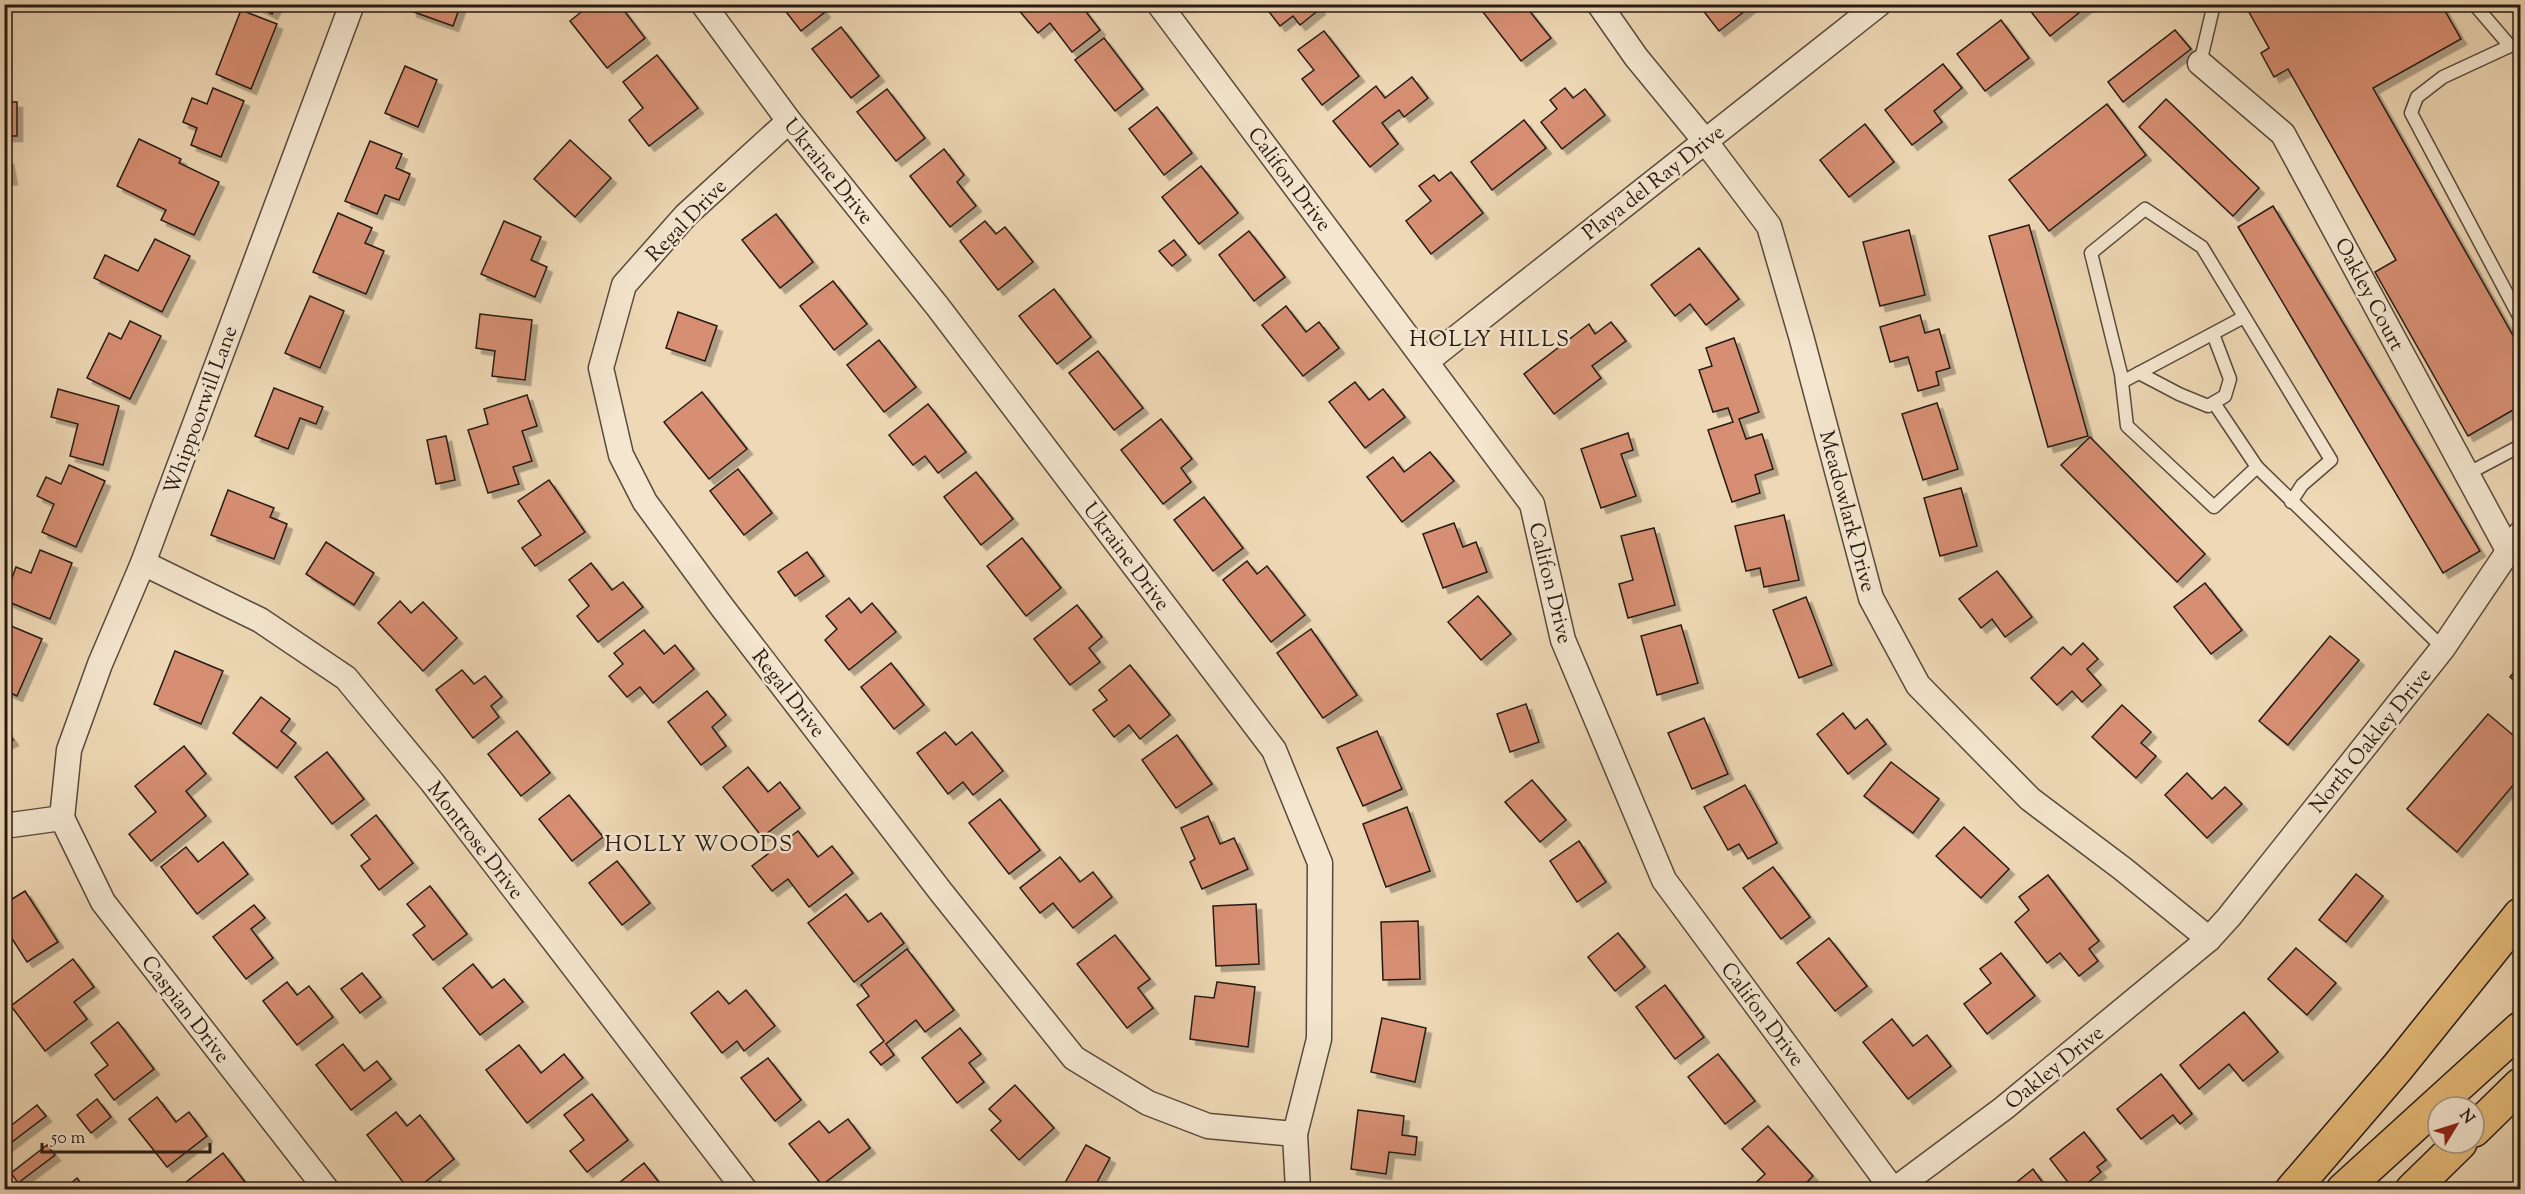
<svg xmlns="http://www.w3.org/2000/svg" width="2525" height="1194" viewBox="0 0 2525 1194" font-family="'Sorts Mill Goudy',serif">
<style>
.building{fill:#d78f73;stroke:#261a14;stroke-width:1.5;filter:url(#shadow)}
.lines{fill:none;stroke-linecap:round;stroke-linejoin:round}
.service-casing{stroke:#584a3c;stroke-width:15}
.minor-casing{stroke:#584a3c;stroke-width:27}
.motorway-casing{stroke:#261a14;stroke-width:36}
.service{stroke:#f4e6cf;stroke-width:12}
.minor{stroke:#f4e6cf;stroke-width:24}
.motorway{stroke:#e7bc7a;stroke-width:33}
.labels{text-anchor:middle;stroke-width:5;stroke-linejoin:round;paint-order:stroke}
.street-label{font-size:21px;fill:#261a14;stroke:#f4e6cf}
.neighbourhood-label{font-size:22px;letter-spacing:1.5px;fill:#261a14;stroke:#f4e6cf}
</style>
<defs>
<filter id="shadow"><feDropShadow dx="5.5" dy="5.5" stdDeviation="0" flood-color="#0004"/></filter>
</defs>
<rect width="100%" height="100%" fill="#eed8b5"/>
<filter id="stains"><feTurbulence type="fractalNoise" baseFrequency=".00333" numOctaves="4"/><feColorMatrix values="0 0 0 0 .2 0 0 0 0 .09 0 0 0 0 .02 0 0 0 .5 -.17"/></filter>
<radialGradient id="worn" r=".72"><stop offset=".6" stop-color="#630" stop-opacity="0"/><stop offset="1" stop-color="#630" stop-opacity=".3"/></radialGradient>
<g class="building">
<polygon points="253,4 277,4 272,14"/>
<polygon points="413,4 461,4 453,26 411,11"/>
<polygon points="591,4 619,4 645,38 607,68 570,21"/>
<polygon points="780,4 819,4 825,12 801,31"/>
<polygon points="1022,4 1080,4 1100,30 1072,52 1050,23 1038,33 1017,8"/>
<polygon points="1263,4 1316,4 1320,9 1300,25 1293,16 1280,26"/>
<polygon points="1483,4 1524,4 1551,38 1521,61 1479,7"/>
<polygon points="1698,4 1754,4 1719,31"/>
<polygon points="2025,4 2090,4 2050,36"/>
<polygon points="2441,4 2461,39 2373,88 2520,348 2520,406 2468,436 2375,272 2396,260 2288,69 2274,77 2261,53 2269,48 2245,5"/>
<polygon points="241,10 277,24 251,89 216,74"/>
<polygon points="2001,20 2029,58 1985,91 1957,54"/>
<polygon points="841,27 879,76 851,98 812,49"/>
<polygon points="2175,30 2191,49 2123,102 2108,82"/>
<polygon points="1324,31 1359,76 1322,105 1302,79 1314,70 1298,50"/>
<polygon points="1104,38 1143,89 1115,111 1075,60"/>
<polygon points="657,55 698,108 649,146 629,120 643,108 623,82"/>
<polygon points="1943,64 1962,88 1934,111 1942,122 1912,145 1885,110"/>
<polygon points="405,66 437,80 418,127 385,113"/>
<polygon points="1412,77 1428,98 1404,117 1399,110 1382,123 1398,144 1370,167 1333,121 1376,86 1385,98"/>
<polygon points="213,88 244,101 221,157 191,145 197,128 183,122 192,98 207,104"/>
<polygon points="1565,88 1573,98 1585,89 1605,115 1562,149 1541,122 1557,109 1550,100"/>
<polygon points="887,89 925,138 896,161 857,112"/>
<polygon points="2166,99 2259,188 2233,216 2139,127"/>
<rect x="4" y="102" width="13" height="34"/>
<polygon points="2107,104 2146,155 2049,231 2009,180"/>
<polygon points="1157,107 1192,153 1164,175 1129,129"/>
<polygon points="1524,120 1546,148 1492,190 1471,162"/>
<polygon points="1865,124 1894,162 1849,197 1820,160"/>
<polygon points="139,139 181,159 179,163 219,182 194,235 161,220 166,210 117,186"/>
<polygon points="570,140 611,178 575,217 534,179"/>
<polygon points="370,141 402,154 396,168 410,174 399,200 385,195 377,214 345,201"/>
<polygon points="944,149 964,175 957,182 976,206 950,227 910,176"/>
<polygon points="8,159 12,179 4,180 4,160"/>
<polygon points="1201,166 1238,213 1199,244 1162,197"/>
<polygon points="1451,172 1483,213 1431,254 1406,221 1431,201 1419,186 1434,175 1439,181"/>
<polygon points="2273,206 2480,551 2443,573 2238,227"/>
<polygon points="338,213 372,228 365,243 384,251 366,294 313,272"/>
<polygon points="776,214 813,262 780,288 742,240"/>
<polygon points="504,221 541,237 531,260 547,267 535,297 481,274"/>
<polygon points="985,221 996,234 1005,227 1033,262 998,290 960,241"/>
<polygon points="2029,225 2088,436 2048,447 1989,236"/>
<polygon points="1909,230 1925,295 1880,306 1863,242"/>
<polygon points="1249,231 1285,277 1254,301 1219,255"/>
<polygon points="155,239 190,256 162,312 94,278 105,255 138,271"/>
<polygon points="1174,240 1186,255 1172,266 1159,251"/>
<polygon points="1699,248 1739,299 1706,325 1690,304 1675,316 1651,285"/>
<polygon points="833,281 867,324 834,350 800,306"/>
<polygon points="1054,289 1091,337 1057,364 1019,316"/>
<polygon points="310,296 344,311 320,368 285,353"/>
<polygon points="1286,306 1306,332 1319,322 1339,348 1303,376 1262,325"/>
<polygon points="678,312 717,326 705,361 666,348"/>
<polygon points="480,314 532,320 525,380 492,376 495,351 476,348"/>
<polygon points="1920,315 1925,333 1939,329 1950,368 1936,372 1939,385 1918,391 1908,357 1890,362 1880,327"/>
<polygon points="130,321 161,336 130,399 87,378 109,333 121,339"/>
<polygon points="1611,322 1626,341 1592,366 1601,378 1554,414 1524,374 1589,324 1595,334"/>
<polygon points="1734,338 1759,412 1739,419 1746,439 1762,434 1773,469 1755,475 1760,493 1732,502 1708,430 1733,422 1728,408 1713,412 1699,370 1712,366 1706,348"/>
<polygon points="879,340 916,387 884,412 847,365"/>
<polygon points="1098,351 1143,408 1114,430 1069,373"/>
<polygon points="1355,382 1369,400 1383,389 1405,417 1365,448 1329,402"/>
<polygon points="274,388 323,407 316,424 300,418 288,449 255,436"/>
<polygon points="58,389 119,406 103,465 70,456 78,424 51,417"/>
<polygon points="702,392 747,449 709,479 664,422"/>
<polygon points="527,395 537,426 522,431 532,461 513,467 519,484 488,493 468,430 488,424 484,409"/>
<polygon points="1937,403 1958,469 1923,480 1902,414"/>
<polygon points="928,404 966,452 938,473 925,456 913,465 889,435"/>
<polygon points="1161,419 1192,459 1181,468 1191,482 1163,504 1121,450"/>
<polygon points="1628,433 1633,450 1621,454 1636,496 1601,508 1581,449"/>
<polygon points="446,436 455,480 436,484 427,440"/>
<polygon points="2090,437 2205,554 2177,582 2061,465"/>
<polygon points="1430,452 1454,481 1402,522 1367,477 1393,457 1404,472"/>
<polygon points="69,465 105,481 76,547 42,532 54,504 37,496 46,477 61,484"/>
<polygon points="738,469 772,513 744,535 710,491"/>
<polygon points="976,472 1013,519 981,545 944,497"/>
<polygon points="549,480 585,532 535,566 522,548 541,535 518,501"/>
<polygon points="1961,488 1977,546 1940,556 1924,498"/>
<polygon points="228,490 274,508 270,517 287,524 274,559 211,535"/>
<polygon points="1204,497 1243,548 1213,571 1174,520"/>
<polygon points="1784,515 1799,580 1764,587 1760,568 1746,571 1735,526"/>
<polygon points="1454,523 1463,547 1476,542 1487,572 1443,588 1423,534"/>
<polygon points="1654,528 1675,605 1628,618 1619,584 1633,580 1621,536"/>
<polygon points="1022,538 1061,588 1026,616 987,566"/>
<polygon points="326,542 374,573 354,605 306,574"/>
<polygon points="40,550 72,563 50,619 4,600 16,567 31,573"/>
<polygon points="807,552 824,576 795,596 778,572"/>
<polygon points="1247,561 1257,574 1267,566 1305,615 1271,642 1223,580"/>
<polygon points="591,563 612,590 623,582 643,607 598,642 577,616 589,606 569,580"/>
<polygon points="1997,571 2032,617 2005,637 1992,619 1981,628 1959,599"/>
<polygon points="2205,583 2242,630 2211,654 2174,607"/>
<polygon points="1478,596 1511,634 1481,660 1448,622"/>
<polygon points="1806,597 1832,665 1799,678 1773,610"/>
<polygon points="849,598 861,613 872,603 896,632 849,670 825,640 837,629 826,616"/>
<polygon points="400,601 411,613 423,602 457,638 423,671 378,623"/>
<polygon points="1077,605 1102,637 1089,648 1100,662 1070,685 1034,639"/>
<polygon points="4,623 42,639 17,696 4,690"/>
<polygon points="1681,625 1698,683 1657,695 1641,636"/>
<polygon points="1311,629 1357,695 1323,718 1277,653"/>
<polygon points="644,630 664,654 675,645 694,669 653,703 640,687 627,697 609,676 623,664 614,653"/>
<polygon points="2330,636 2359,660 2288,745 2259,721"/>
<polygon points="2083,643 2098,659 2087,669 2101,685 2082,702 2072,691 2057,705 2031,678 2063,647 2071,655"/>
<polygon points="175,651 223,671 201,724 154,704"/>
<polygon points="891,663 924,705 894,729 861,687"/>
<polygon points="1130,665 1170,715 1140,739 1129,725 1114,737 1093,710 1107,700 1099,690"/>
<polygon points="2520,665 2520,686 2510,677"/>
<polygon points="462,670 474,684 485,676 502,697 491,706 499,717 473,738 436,690"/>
<polygon points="707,691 726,715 712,727 726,746 701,765 668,722"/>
<polygon points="261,697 290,719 281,731 296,743 277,768 233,733"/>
<polygon points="1526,704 1539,742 1510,752 1497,714"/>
<polygon points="2122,705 2151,732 2141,743 2156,756 2136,778 2092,737"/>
<polygon points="1843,713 1855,729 1867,719 1886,744 1848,774 1817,734"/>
<polygon points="2488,714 2520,741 2520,777 2457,852 2407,809"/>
<polygon points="1704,718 1728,774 1692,789 1668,733"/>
<polygon points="4,727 13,740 4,745"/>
<polygon points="517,731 550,773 521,796 488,754"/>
<polygon points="1377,731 1402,789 1363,806 1337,748"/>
<polygon points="945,732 956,745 972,732 1003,771 973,795 963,782 948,794 917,753"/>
<polygon points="1177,735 1212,784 1176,808 1142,760"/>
<polygon points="184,746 206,774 186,791 206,816 151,861 129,834 156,812 135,786"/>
<polygon points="327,752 364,799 332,824 295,777"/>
<polygon points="1891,762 1939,799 1913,833 1864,796"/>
<polygon points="748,767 768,792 780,782 800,808 762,837 723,787"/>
<polygon points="2187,773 2212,799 2225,787 2242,804 2207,838 2165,795"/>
<polygon points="1532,780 1566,820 1540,842 1505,802"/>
<polygon points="1745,785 1777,843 1748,859 1739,844 1728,850 1704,807"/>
<polygon points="569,795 603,837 572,861 539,819"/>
<polygon points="1000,799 1040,850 1009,874 969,823"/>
<polygon points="1407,807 1430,871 1386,887 1363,824"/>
<polygon points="376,815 413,863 379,890 361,866 370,859 351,835"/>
<polygon points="1208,816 1220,844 1234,838 1248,869 1202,889 1190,862 1195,859 1181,828"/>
<polygon points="1964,827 2009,869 1981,898 1936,856"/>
<polygon points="798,831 818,857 832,846 853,873 809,907 788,879 772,891 752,866"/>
<polygon points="1579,841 1606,882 1577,902 1550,861"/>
<polygon points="223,842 248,874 197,914 161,867 186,847 198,862"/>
<polygon points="1060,857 1080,882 1093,872 1112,897 1073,928 1053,903 1040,913 1020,888"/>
<polygon points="617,861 650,903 622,925 589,883"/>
<polygon points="1773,867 1810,917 1781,939 1743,888"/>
<polygon points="2356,874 2383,896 2346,942 2319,920"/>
<polygon points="2048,875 2099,941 2089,949 2098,961 2079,976 2060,953 2047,963 2015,922 2029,910 2019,897"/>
<polygon points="430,886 467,934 433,960 413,935 425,926 407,904"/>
<polygon points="25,891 58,942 27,962 9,934 4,937 4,904"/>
<polygon points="846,894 868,922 881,913 904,943 854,982 808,923"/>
<polygon points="1256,904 1259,964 1216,966 1213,906"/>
<polygon points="254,905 265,918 251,929 273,958 246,979 213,937"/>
<polygon points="1418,921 1420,979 1383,980 1381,922"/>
<polygon points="1618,933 1645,967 1615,991 1588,957"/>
<polygon points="1115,935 1150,979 1138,988 1153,1008 1127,1028 1077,964"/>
<polygon points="1829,938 1867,986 1835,1011 1797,963"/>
<polygon points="2296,948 2336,983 2307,1015 2268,979"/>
<polygon points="907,949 954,1010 925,1032 916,1020 886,1044 894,1055 881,1065 870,1052 884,1041 857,1005 869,996 861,985"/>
<polygon points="2001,953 2035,996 1987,1034 1964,1004 1991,983 1980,969"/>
<polygon points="73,959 94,987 74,1002 87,1019 45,1051 11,1006"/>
<polygon points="473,964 492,988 504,979 523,1002 480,1035 443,988"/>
<polygon points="362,973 381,997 360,1013 341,989"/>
<polygon points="287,982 297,995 309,986 333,1017 297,1045 263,1001"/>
<polygon points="1217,982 1255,987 1248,1047 1190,1039 1195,996 1214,998"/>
<polygon points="1665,985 1704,1037 1675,1059 1636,1007"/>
<polygon points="746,990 775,1026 744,1051 737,1041 722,1053 691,1013 718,991 729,1004"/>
<polygon points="2244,1012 2278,1052 2243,1081 2229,1064 2199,1089 2180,1065"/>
<polygon points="1382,1018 1426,1028 1415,1082 1371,1072"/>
<polygon points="1892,1019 1913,1046 1927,1035 1951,1066 1908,1099 1863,1042"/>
<polygon points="118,1022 154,1069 114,1100 95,1075 108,1065 91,1043"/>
<polygon points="960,1028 981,1054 969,1063 984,1082 957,1103 922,1058"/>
<polygon points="343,1044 364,1071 377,1061 391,1079 351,1110 316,1065"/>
<polygon points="519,1045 541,1073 564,1054 583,1078 527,1123 486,1070"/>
<polygon points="1718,1054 1755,1101 1725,1124 1688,1077"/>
<polygon points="768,1058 801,1100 775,1121 741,1078"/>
<polygon points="2161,1074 2192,1114 2180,1124 2173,1115 2141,1139 2117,1109"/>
<polygon points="1015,1085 1054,1128 1019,1160 991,1130 1001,1121 989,1109"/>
<polygon points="592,1094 628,1140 587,1172 570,1151 584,1140 564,1115"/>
<polygon points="157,1097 176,1122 189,1112 207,1136 167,1167 129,1119"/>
<polygon points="97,1099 111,1117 91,1133 77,1115"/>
<polygon points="37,1105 46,1116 4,1148 4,1131"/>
<polygon points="1358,1110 1404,1116 1402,1135 1417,1137 1415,1155 1389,1152 1386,1174 1351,1169"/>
<polygon points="396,1112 407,1126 420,1115 454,1159 415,1190 409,1190 367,1135"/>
<polygon points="848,1119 870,1148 822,1185 789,1144 819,1121 829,1133"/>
<polygon points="1768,1126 1813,1176 1799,1190 1748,1190 1765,1174 1742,1149"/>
<polygon points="2084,1132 2106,1160 2097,1167 2101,1172 2079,1190 2074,1190 2050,1159"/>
<polygon points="47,1145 55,1155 18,1183 11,1173"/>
<polygon points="1086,1145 1110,1158 1095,1186 1102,1190 1061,1190"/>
<polygon points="223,1153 251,1190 190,1190 185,1183"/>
<polygon points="644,1163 665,1190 610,1190"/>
<polygon points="2033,1169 2048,1190 2007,1190"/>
<polygon points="77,1178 86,1190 63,1190"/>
<polygon points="440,1181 447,1190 430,1190"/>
</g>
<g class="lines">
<g class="service-casing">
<g id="service">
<polyline points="2474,4 2510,46 2443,77 2417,97 2411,113 2520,318"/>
<polyline points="2200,63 2214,4"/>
<polyline points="2139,373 2179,394 2208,406 2225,396 2230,379 2213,334"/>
<polyline points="2122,382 2244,317"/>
<polyline points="2214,403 2257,467"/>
<polyline points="2467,474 2520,446"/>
<polyline points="2291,502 2302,485 2331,460 2202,247 2145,209 2091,253 2121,374 2127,426 2214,507 2257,467 2443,648"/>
</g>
</g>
<g class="minor-casing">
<g id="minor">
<polyline points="703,4 789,121 938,307 1274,750 1320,863 1319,1039 1295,1134 1298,1190"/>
<polyline points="1159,4 1532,504 1563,640 1664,880 1893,1190"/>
<polyline points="1599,4 1636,57 1705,141 1769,226 1801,336 1871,598 1918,685 2030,799 2123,869 2209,939"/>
<polyline points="2200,63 2283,134 2508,550"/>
<polyline points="789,121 686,215 624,285 601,368 621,455 645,502 722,607 941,892 1074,1058 1148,1103 1208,1126 1295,1134"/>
<polyline points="1427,361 1879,4"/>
<polyline points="143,563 260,620 346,678 432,782 745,1190"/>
<polyline points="62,818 69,750 100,664 143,563 352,4"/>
<polyline points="62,818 103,902 327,1190"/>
<polyline points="4,826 62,818"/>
<polyline points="1894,1190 2004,1108 2209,939 2229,917 2443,648 2520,534"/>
</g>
</g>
<g class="motorway-casing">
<g id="motorway">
<polyline points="2474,1130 2520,1085"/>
<polyline points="2292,1190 2397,1068 2520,915"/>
<polyline points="2343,1190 2520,1029"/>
<polyline points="2412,1190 2460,1143"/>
</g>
</g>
<use href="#service" class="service"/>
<use href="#minor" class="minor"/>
<use href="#motorway" class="motorway"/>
</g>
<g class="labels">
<g class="street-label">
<text transform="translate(829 171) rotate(51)" y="7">Ukraine Drive</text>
<text transform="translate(1290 179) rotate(53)" y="7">Califon Drive</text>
<text transform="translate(1653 182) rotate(-38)" y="7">Playa del Ray Drive</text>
<text transform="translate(686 220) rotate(-46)" y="7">Regal Drive</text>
<text transform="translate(2370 294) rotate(62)" y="7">Oakley Court</text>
<text transform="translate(200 410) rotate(-70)" y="7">Whippoorwill Lane</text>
<text transform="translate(1848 511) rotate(75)" y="7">Meadowlark Drive</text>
<text transform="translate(1127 556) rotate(53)" y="7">Ukraine Drive</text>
<text transform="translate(1551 583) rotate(76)" y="7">Califon Drive</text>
<text transform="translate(789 693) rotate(52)" y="7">Regal Drive</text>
<text transform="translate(2370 740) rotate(-51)" y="7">North Oakley Drive</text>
<text transform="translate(476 840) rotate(52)" y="7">Montrose Drive</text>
<text transform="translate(186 1009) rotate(52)" y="7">Caspian Drive</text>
<text transform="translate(1763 1014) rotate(53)" y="7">Califon Drive</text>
<text transform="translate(2054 1067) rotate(-39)" y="7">Oakley Drive</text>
</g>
<g class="neighbourhood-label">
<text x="1490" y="346">HOLLY HILLS</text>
<text x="699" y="851">HOLLY WOODS</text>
</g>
</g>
<rect width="2525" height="1194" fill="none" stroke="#eed8b5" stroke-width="24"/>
<rect x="6" y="6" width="2513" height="1182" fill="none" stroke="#261a14" stroke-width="3"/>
<rect x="12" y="12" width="2501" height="1170" fill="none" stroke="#261a14" stroke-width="1.5"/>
<g transform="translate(2456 1125) rotate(52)"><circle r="28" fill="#f4e6cf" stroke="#a29484" stroke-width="1.5"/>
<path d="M0-4.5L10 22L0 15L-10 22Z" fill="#8f2418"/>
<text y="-9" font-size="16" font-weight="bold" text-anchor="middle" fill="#261a14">N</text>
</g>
<path d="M42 1143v9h168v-9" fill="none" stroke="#261a14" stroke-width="3"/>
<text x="51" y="1143" font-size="18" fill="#261a14" stroke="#f4e6cf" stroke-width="4.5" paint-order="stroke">50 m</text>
<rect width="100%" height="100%" filter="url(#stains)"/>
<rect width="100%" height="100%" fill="url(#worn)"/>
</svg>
